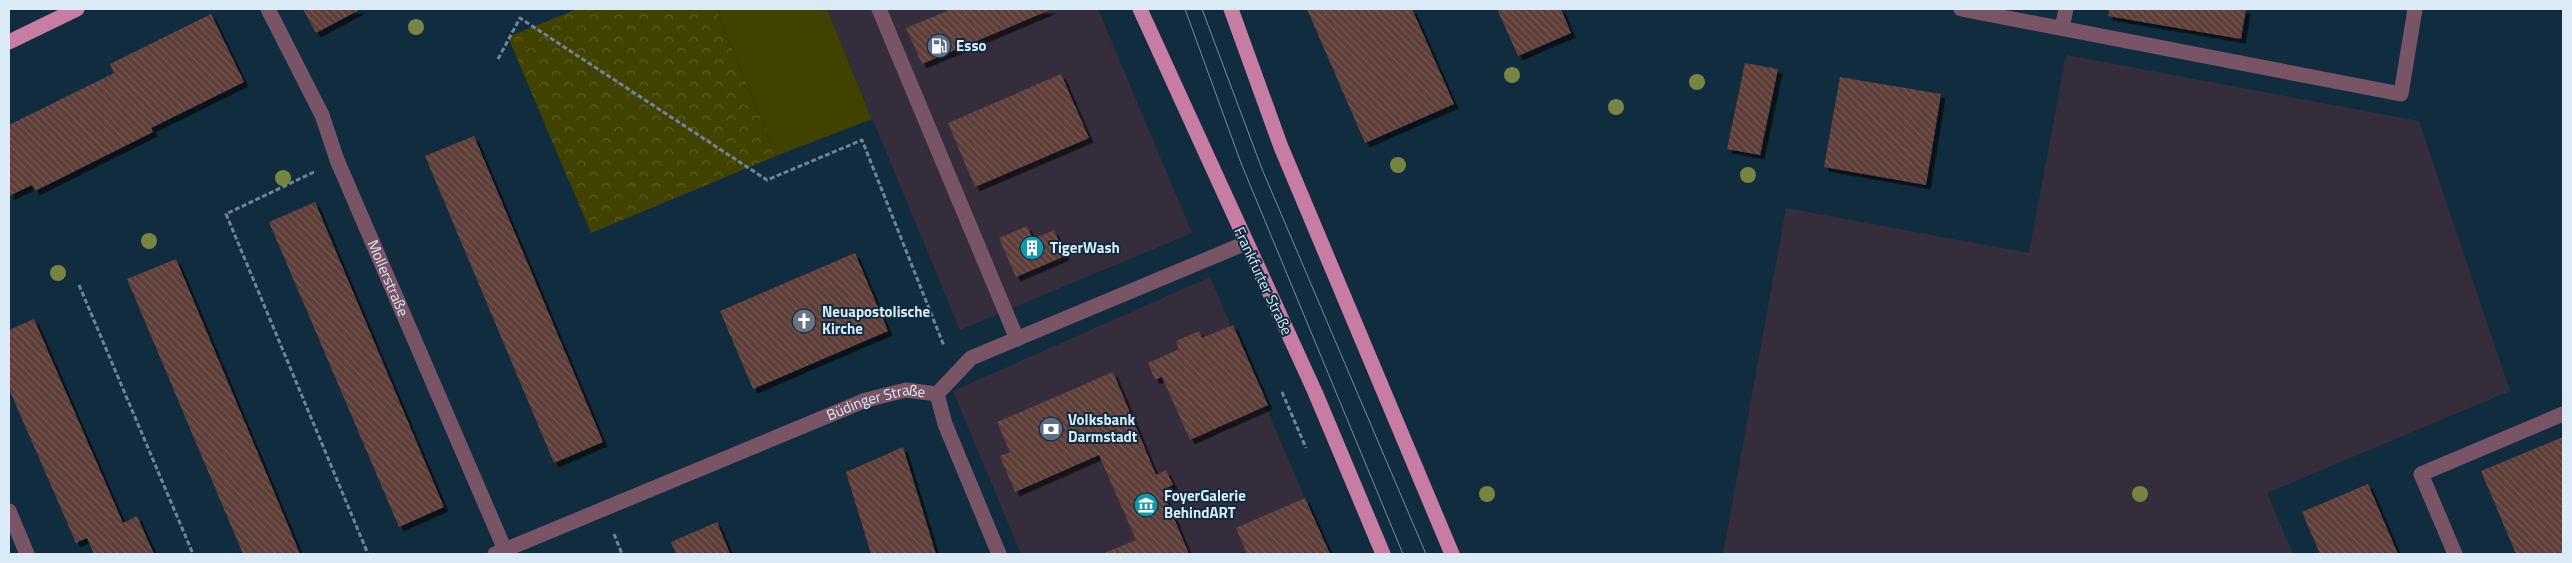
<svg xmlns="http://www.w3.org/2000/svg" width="2572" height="563" viewBox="0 0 2572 563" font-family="'Titillium Web',sans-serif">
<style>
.commercial{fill:#352d3c}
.park{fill:url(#park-crowns)}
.pitch{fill:#414200}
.building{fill:url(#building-back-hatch);filter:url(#shadow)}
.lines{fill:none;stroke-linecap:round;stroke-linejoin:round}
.path{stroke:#6f8494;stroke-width:3;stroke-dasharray:5 2.5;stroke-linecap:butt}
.minor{stroke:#795467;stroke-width:15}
.major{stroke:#c77ca4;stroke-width:15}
.tram{stroke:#778b9b;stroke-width:1}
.tree{fill:#778542}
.labels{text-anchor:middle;stroke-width:4;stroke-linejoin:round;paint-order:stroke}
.poi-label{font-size:15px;font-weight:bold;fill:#dbeaf7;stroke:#122c3f;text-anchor:start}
.street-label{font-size:15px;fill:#dbeaf7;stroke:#122c3f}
</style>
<defs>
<pattern id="park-crowns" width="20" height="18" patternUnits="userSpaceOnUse" patternTransform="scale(1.25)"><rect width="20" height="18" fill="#414200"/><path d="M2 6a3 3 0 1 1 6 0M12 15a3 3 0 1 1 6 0" fill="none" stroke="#5c5d26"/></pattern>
<pattern id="building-back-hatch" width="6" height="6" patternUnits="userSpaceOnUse" patternTransform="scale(1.25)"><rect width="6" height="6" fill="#5e3d38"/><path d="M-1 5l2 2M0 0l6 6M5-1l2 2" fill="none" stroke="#745956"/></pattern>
<filter id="shadow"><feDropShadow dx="4.5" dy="4.5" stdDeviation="0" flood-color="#0009"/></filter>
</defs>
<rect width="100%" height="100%" fill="#122c3f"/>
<g class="commercial">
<polygon points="827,9 1098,9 1192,233 960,330"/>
<polygon points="2066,55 2419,121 2510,391 2267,493 2293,554 1723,554 1786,208 2029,253"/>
<polygon points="1210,277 1329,554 1021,554 953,391"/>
</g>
<polygon class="park" points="577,9 716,9 776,156 591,233 508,37"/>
<polygon class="pitch" points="716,9 827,9 872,119 776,156"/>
<g class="building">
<polygon points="303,9 361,9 316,33"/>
<polygon points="952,9 1052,9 922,64 906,28"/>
<polygon points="1307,9 1412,9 1454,104 1365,143"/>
<polygon points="1497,9 1561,9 1571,33 1518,56"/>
<polygon points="2109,9 2246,9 2241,39 2108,16"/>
<polygon points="211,14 244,82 151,128 153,132 35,191 32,185 9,196 9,125 114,73 110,64"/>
<polygon points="1745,63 1778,69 1760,155 1727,149"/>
<polygon points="1061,74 1089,138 975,187 948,123"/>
<polygon points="1840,77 1941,94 1926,185 1824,167"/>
<polygon points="474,136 603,442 554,463 425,156"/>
<polygon points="315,202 444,507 399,527 269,222"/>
<polygon points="1027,226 1033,239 1054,230 1065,256 1016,277 999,238"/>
<polygon points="855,253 888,331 753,389 720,311"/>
<polygon points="176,259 262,463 300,554 243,554 213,483 127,279"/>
<polygon points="34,319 123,523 137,516 154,554 94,554 87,538 76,543 9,389 9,330"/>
<polygon points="1233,325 1268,405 1190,440 1162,377 1155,380 1148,363 1179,349 1176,341 1199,331 1202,338"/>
<polygon points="1113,372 1156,475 1166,470 1173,485 1162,490 1189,554 1102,554 1136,540 1099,455 1015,492 1000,456 1010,452 997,422"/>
<polygon points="2563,437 2563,554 2516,554 2481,471"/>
<polygon points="903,447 936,554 871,554 846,472"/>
<polygon points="2368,484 2398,554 2320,554 2302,512"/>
<polygon points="1305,498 1330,554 1247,554 1236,528"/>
<polygon points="717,522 730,554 676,554 671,542"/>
</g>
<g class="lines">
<g class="path">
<polyline points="498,59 520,18 767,180 862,140 944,346"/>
<polyline points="314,172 226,214 368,554"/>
<polyline points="79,285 193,554"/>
<polyline points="1282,392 1306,448"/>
<polyline points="614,534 622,554"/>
</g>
<g class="minor">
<path id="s1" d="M268,9L322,115L337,160L505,550"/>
<polyline points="879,9 1017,339"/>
<polyline points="1961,9 2401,94 2415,9"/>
<polyline points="2062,28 2066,9"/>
<polyline points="937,394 945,424 999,554"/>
<polyline points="9,511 27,554"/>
<path id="s2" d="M495,554L866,400L906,390L937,394L971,358L1246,243"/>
<polyline points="2455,554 2421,474 2563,414"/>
</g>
<g class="major">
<polyline points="1140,9 1315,392 1383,554"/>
<polyline points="1231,9 1281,147 1452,554"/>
<polyline points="9,42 77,9"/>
</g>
<g class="tram">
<polyline points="1185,9 1241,163 1403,554"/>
<polyline points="1202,9 1262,169 1426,554"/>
</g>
</g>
<g class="tree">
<circle cx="416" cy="27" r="8"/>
<circle cx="1512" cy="75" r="8"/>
<circle cx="1697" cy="82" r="8"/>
<circle cx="1616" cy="107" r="8"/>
<circle cx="1398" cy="165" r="8"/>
<circle cx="1748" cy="175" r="8"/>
<circle cx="283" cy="178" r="8"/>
<circle cx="149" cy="241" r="8"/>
<circle cx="58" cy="273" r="8"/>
<circle cx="1487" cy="494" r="8"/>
<circle cx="2140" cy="494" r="8"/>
</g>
<defs>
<g id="fuel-disc" transform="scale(1.25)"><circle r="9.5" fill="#5c6f8a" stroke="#122c3f"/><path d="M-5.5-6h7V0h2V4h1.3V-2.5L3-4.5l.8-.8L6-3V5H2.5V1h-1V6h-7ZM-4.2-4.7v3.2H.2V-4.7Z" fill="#fff"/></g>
<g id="building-disc" transform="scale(1.25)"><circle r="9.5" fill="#0f9aa8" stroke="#122c3f"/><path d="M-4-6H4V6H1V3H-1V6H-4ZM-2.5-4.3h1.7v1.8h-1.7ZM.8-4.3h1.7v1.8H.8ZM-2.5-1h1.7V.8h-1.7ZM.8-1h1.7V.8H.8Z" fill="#fff"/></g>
<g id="church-disc" transform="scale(1.25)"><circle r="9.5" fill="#6b7280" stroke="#122c3f"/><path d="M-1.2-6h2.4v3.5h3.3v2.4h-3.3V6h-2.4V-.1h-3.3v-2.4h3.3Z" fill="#fff"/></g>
<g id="bank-disc" transform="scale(1.25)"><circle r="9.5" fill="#5c6f8a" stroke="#122c3f"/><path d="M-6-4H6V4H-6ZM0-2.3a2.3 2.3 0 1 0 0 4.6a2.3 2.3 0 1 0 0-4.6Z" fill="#fff"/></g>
<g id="museum-disc" transform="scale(1.25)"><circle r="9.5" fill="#0f9aa8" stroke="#122c3f"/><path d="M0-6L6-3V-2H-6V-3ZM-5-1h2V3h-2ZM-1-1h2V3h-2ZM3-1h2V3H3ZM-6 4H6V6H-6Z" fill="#fff"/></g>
</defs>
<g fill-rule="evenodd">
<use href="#fuel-disc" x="939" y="46"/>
<use href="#building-disc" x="1032" y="248"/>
<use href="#church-disc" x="804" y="321"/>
<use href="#bank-disc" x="1051" y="429"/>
<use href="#museum-disc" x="1146" y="505"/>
</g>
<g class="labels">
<g class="poi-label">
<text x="956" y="51">Esso</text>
<text x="1050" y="253">TigerWash</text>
<text x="822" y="317">Neuapostolische<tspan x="822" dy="17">Kirche</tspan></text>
<text x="1068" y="425">Volksbank<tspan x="1068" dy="17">Darmstadt</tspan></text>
<text x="1164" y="501">FoyerGalerie<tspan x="1164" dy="17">BehindART</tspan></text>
</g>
<g class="street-label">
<text dy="5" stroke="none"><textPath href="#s1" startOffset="295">Mollerstraße</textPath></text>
<text transform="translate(1263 281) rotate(65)" y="5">Frankfurter Straße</text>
<text dy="5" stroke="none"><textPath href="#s2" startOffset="411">Büdinger Straße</textPath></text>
</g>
</g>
<rect width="2572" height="563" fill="none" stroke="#dbeaf7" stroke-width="20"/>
</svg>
